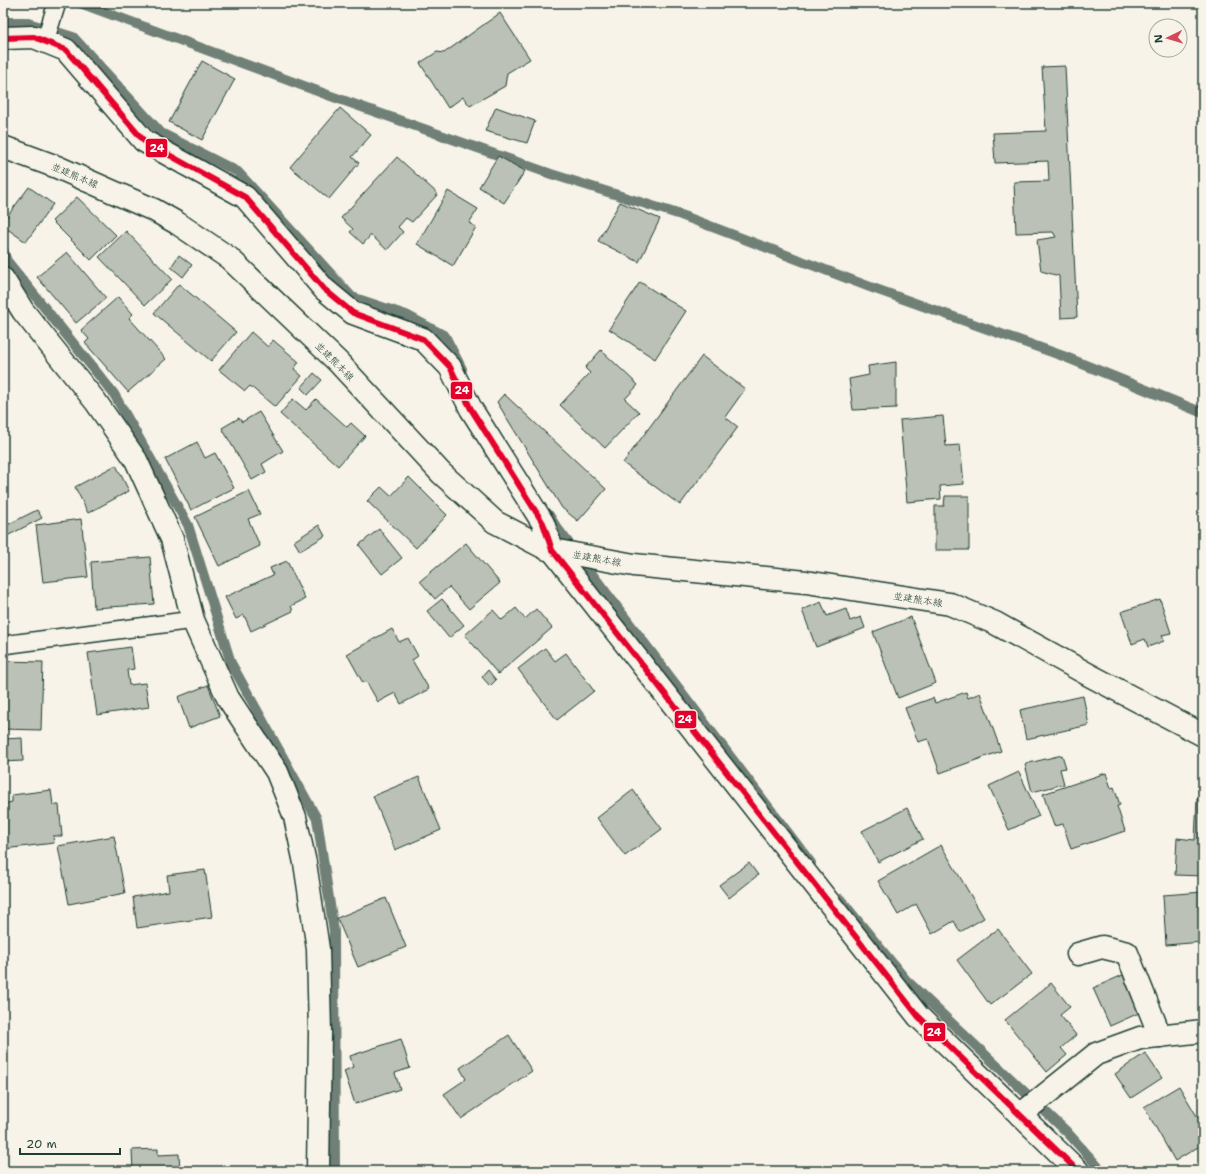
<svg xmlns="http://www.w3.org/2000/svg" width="1206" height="1174" viewBox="0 0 1206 1174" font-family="'Shantell Sans','Klee One',sans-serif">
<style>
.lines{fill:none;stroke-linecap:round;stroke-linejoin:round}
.stream{stroke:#6f8077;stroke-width:10}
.building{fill:#bbc1b6;stroke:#1f3d34}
.service-casing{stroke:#1f3d34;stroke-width:20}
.minor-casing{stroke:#1f3d34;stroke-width:25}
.secondary-casing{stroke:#1f3d34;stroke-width:25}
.service{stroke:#f7f3e8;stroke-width:17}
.minor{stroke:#f7f3e8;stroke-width:22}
.secondary{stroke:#f7f3e8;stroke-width:22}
.bus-1-casing{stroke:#f7f3e8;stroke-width:9}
.bus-1{stroke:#e4002b;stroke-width:6}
.labels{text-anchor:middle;stroke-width:4;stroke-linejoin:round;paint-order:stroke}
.street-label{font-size:10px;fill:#1f3d34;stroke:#f7f3e8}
.line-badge{stroke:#f7f3e8;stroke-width:1.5}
.badge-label{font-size:11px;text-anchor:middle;font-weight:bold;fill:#fff}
</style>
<rect width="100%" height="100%" fill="#f7f3e8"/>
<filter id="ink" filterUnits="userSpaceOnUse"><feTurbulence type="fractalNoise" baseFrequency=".025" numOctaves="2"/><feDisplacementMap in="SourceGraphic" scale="8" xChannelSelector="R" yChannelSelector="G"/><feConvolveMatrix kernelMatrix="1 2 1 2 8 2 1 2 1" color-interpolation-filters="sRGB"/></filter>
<g filter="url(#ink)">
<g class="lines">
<g class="stream">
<polyline points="80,3 328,95 551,174 681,215 870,287 1063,356 1203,413"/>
<polyline points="3,22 25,22 73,37 161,133 238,172 352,297 406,315 445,336 462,369"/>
<polyline points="3,250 7,261 114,394 188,525 231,663 317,819 334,931 335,1171"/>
<polyline points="549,515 555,525 811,863"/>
<polyline points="840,899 906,980 1067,1132 1102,1171"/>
</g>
</g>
<g class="building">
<polygon points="500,13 530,59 507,73 505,86 470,106 463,97 448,108 420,63 437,52 444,53"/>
<polygon points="202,61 235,79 202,140 169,122"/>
<polygon points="1065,66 1077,317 1061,318 1059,276 1041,271 1037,240 1056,237 1053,232 1016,233 1014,182 1049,181 1048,161 995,163 993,133 1046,131 1042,67"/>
<polygon points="496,107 535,121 527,143 485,131"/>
<polygon points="340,108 371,135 352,157 359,163 329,199 290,167"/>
<polygon points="498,156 525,171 504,203 479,187"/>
<polygon points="397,157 438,194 412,222 406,218 398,227 403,232 387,250 371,235 363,244 350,232 353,229 341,218"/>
<polygon points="29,187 53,204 26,242 3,226 3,222"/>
<polygon points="448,191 478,209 469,223 476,227 453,266 417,244"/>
<polygon points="77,197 116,235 91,260 52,221"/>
<polygon points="620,202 660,219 639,262 598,241"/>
<polygon points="126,231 172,279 145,305 99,257"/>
<polygon points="67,252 106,298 76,323 37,277"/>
<polygon points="179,255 192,265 183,277 171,267"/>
<polygon points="640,282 686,311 655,359 609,329"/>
<polygon points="179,284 236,332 211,361 154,313"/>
<polygon points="118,297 133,314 129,318 166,359 128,392 85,343 89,339 81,330"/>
<polygon points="251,332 268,347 273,340 299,362 294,369 302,376 275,407 250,386 245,391 219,370"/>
<polygon points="601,350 638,385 625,399 639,412 605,448 560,405 590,373 585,368"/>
<polygon points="702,356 745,389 725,417 738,427 680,505 623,463"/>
<polygon points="896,362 896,408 853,410 849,379 869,375 868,366"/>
<polygon points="314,373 322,380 308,395 301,388"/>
<polygon points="504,394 606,489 578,521 562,508 497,402"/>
<polygon points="293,399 306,410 316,399 347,427 351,423 365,436 338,466 280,414"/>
<polygon points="259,412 283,451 262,464 266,472 252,480 222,428 239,418 242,422"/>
<polygon points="943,416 946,446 960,445 964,484 940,486 941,499 907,502 900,420"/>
<polygon points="197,442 205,458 215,453 234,488 191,510 165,459"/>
<polygon points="116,465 129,491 88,513 75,487"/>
<polygon points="409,477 447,515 416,548 367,501 381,487 391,496"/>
<polygon points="249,491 260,514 248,519 260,546 219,566 195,517"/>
<polygon points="945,496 969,496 969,550 935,550 935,506 944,506"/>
<polygon points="37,510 42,518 5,537 3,534 3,527"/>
<polygon points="81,519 88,577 43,582 36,525"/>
<polygon points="319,525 325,536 300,551 294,541"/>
<polygon points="379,529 402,558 382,574 359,545"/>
<polygon points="466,543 500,583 469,609 449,587 435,599 420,581"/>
<polygon points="150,557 154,604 94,608 91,562"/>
<polygon points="287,561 305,599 291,606 293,611 251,631 244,615 236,619 225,597 273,575 270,568"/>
<polygon points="442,599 464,625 449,638 427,611"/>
<polygon points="1160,599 1171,633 1162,635 1164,641 1148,647 1145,639 1132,644 1121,612"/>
<polygon points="821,602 827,616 846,609 850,621 861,617 865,628 816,647 802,610"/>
<polygon points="516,608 525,619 536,609 552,628 498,674 465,635 493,610 502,620"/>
<polygon points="911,617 936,683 898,698 873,632"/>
<polygon points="392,629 399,642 408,638 418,656 412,660 429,689 401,704 395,693 378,702 366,681 363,683 347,654"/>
<polygon points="131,647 134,669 127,670 129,685 145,683 149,707 97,715 88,653"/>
<polygon points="545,648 555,661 566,653 594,691 557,720 518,669"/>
<polygon points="3,661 43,662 41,730 3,729"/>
<polygon points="488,670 496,680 490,686 482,677"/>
<polygon points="208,685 220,716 189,728 178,697"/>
<polygon points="966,692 968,698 980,693 1001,751 940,773 928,739 918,742 905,708 933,698 935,703"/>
<polygon points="1083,696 1089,725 1026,739 1020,710"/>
<polygon points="22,738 23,761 3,762 3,739"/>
<polygon points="1062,755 1066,768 1060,769 1064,784 1032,792 1025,764"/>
<polygon points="1019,772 1039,816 1009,830 989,786"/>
<polygon points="1106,773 1111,788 1114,787 1120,805 1117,806 1125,831 1071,849 1063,824 1054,826 1043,794"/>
<polygon points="419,777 441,830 395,850 373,796"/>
<polygon points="51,790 53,805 59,805 62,836 53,836 54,843 4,849 3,808 5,808 4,804 12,802 12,795"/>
<polygon points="633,790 662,829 625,856 597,818"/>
<polygon points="1197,799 1203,800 1203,876 1175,875 1177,838 1195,840"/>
<polygon points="907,808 923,839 878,862 862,831"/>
<polygon points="114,836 125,893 69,904 58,846"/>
<polygon points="941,845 984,918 960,932 954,921 932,934 916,904 898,915 878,881"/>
<polygon points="749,863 758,875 729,898 719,885"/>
<polygon points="205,870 212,917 137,928 133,897 169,891 167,875"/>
<polygon points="1203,892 1203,942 1166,945 1163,895"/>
<polygon points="386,898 406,947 358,967 337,918"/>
<polygon points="998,929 1032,974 990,1005 957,960"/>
<polygon points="1123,975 1139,1013 1110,1026 1093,988"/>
<polygon points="1051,983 1070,1007 1060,1015 1076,1035 1061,1048 1067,1055 1047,1072 1005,1020"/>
<polygon points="509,1035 532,1071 461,1119 444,1094 466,1079 460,1068"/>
<polygon points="401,1039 410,1068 395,1073 400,1089 355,1104 344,1071 353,1067 350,1056"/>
<polygon points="1145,1053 1162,1078 1131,1098 1115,1074"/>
<polygon points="1179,1086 1198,1118 1202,1115 1203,1117 1203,1144 1175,1161 1144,1107"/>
<polygon points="158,1149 158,1155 179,1154 180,1171 133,1171 132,1150"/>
</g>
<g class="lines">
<g class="service-casing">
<g id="service">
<polyline points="45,41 57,3"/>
<polyline points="3,645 193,620"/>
</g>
</g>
<g class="minor-casing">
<g id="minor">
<polyline points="3,38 34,37 66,50 144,141 245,197 324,289 353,313 423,339 450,367 471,409 543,523 552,550 918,1016 1078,1171"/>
<polyline points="3,279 23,311 96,402 136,460 172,539 193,620 228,698 277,772 295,817 305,863 318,949 320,1033 318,1171"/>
<polyline points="1078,954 1102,947 1127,953 1160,1036"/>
<polyline points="1020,1115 1096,1054 1140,1038 1203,1031"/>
</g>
</g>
<g class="secondary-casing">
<polyline id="secondary" points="3,147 57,167 154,210 177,223 229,258 338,362 441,473 495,522 547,549 634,565 806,582 950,604 995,623 1091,676 1203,735"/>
</g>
<use href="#service" class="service"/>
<use href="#minor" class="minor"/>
<use href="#secondary" class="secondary"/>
<g class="bus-1-casing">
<polyline id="bus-1" points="3,38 34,37 66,50 144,141 245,197 324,289 353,313 423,339 450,367 471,409 543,523 552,550 918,1016 1078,1171"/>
</g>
<use href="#bus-1" class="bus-1"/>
</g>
</g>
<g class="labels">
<g class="street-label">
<text transform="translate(75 175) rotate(23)" y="4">並建熊本線</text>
<text transform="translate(335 361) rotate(45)" y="4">並建熊本線</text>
<text transform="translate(597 558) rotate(10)" y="4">並建熊本線</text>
<text transform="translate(918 599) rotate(9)" y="4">並建熊本線</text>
</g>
</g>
<g class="line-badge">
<rect x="145" y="138" width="23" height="20" rx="4" fill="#e4002b"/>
<rect x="450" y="381" width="23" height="19" rx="4" fill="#e4002b"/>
<rect x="674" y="710" width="23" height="19" rx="4" fill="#e4002b"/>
<rect x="923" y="1022" width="23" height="20" rx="4" fill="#e4002b"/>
</g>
<g class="badge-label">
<text x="157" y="152">24</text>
<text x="462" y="394">24</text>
<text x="685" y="723">24</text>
<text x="934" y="1036">24</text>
</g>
<rect width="1206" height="1174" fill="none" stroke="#f7f3e8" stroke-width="16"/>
<rect x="8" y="8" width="1190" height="1158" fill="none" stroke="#1f3d34" stroke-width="1.5" filter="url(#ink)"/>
<g transform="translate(1168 38) rotate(265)"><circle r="19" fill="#f7f3e8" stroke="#a1aaa0"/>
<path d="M0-3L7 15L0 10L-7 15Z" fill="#d1495b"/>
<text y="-6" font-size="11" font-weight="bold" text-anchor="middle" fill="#1f3d34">N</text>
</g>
<path d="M20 1148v6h100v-6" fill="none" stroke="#1f3d34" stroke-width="2"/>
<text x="26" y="1148" font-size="12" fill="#1f3d34" stroke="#f7f3e8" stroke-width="3" paint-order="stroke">20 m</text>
</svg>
